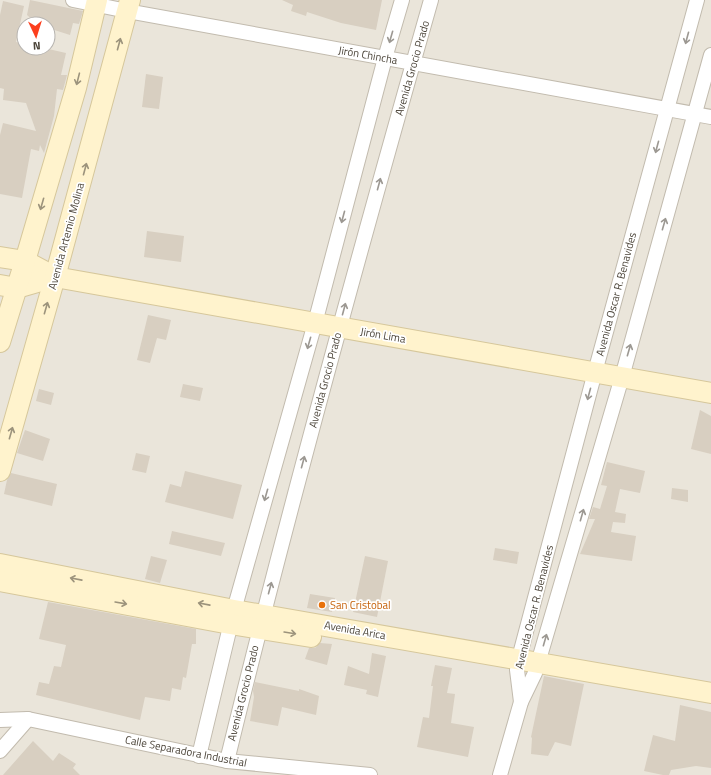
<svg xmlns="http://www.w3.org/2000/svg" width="711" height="775" viewBox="0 0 711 775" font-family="'Titillium Web',sans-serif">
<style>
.residential{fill:#eae5da;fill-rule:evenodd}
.building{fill:#d8cfc1}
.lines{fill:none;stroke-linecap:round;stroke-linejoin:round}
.street-casing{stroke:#c2bbae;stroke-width:16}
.secondary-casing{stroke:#d6c79b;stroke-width:22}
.street{stroke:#fff;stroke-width:14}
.secondary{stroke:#fff3cd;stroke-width:20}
.oneway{stroke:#9c9892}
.oneway2{stroke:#9c937c}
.food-dot{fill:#e8710a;stroke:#fff;stroke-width:1.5}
.labels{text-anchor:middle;stroke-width:3.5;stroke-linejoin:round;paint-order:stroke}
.street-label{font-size:11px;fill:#4b4439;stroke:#fff}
.food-label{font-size:11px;fill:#c56008;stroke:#fff;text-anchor:start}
</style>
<rect width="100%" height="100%" fill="#f6f3ec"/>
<path class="residential" d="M0,0H711V775H0ZM24,24H48V48H24Z"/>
<g class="building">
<polygon points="30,0 83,11 79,24 73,23 70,35 48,28 48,24 37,24 27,15"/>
<polygon points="282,0 382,0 376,30 341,23 307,12 306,16 291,11 293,5"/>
<polygon points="3,1 24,6 16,42 24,44 24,48 44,48 66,53 61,75 67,75 63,90 57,89 54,116 44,153 40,145 39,151 31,149 22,198 0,194 0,135 3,123 36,131 26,103 3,100 4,89 0,88 0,15"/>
<polygon points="146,74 163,77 159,109 142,107"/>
<polygon points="147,231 184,236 181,262 144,257"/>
<polygon points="148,315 171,320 166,340 157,338 150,363 137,360"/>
<polygon points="183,384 203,388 200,401 180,397"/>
<polygon points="39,389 54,393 51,405 36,401"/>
<polygon points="700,410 711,416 711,454 691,449"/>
<polygon points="25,430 50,439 43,461 17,453"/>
<polygon points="136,453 150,456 146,473 132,470"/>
<polygon points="607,462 645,471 640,493 620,489 615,512 626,514 625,523 613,522 611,532 636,536 632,561 580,554 595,519 589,519 593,507 600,509 607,486 601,485"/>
<polygon points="185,471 242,485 233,519 165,502 170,484 181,487"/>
<polygon points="11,473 57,484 52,506 4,494 7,480"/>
<polygon points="672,488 688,490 688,502 671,499"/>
<polygon points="172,531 225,543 221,556 169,544"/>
<polygon points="495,548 519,552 517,564 493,560"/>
<polygon points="151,556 167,560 160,583 145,579"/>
<polygon points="365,556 388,561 377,617 353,612"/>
<polygon points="310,594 335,598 332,612 307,608"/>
<polygon points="48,602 196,629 196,644 192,644 186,678 183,677 181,690 172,688 170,701 145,697 140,720 36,695 39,682 49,684 54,666 61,667 66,645 39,639"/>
<polygon points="320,643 332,644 327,665 305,659 309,648 315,648"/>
<polygon points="372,653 386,656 378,697 366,694 367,690 344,685 348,666 369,674"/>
<polygon points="435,665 452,668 447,693 455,694 451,723 474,727 468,757 417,747 423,717 429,718 433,686 431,686"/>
<polygon points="544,676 584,684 571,746 555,742 548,756 531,754 532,738 531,737"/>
<polygon points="255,682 299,691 299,689 319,696 316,715 282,707 278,726 250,721 254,697 253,691"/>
<polygon points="680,705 711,712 711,768 696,766 671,770 669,775 663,775 644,771 653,735 675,741"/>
<polygon points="33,741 53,761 59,753 76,764 73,768 80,775 3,775"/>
</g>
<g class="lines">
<g class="street-casing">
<g id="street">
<polyline points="73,0 127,11 711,117"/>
<polyline points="521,702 517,670 519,658 595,372 697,0"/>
<polyline points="0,720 28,719 227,761 370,775"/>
<polyline points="0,751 28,719"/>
<polyline points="199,756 234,610 315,323 385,58 402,0"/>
<path d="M227,761C289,506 359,253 431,0"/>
<polyline points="500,775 521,702 535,673 538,663 622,377 711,55"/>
</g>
</g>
<g class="secondary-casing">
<g id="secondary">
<polyline points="0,257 25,261 55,277 711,393"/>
<polyline points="0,285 17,288 55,277"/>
<polyline points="0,342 25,261 76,88 97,0"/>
<polyline points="0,471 55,277 130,0"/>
<polyline points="0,564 234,610 711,693"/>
<polyline points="0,581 230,624 311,637"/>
</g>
</g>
<use href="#street" class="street"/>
<use href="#secondary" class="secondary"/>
</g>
<defs><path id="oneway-shaft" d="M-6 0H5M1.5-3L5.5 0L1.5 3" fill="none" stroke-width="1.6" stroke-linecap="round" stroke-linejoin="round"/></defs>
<g class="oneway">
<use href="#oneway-shaft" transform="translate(391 37) rotate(106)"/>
<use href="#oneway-shaft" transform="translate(687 38) rotate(105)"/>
<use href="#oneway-shaft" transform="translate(657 147) rotate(105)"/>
<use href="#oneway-shaft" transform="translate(379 184) rotate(-75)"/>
<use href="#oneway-shaft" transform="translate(343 217) rotate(105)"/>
<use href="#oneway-shaft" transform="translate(664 224) rotate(-74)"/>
<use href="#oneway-shaft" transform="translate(344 309) rotate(-75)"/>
<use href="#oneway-shaft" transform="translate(309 343) rotate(106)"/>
<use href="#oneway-shaft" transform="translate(629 350) rotate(-74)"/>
<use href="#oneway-shaft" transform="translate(589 394) rotate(105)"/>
<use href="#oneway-shaft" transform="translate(303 462) rotate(-75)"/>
<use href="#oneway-shaft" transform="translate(266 495) rotate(106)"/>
<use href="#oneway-shaft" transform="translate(582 515) rotate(-74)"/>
<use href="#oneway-shaft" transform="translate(270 588) rotate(-75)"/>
<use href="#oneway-shaft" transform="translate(545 640) rotate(-74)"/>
</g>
<g class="oneway2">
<use href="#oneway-shaft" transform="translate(119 44) rotate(-75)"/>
<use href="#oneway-shaft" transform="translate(78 79) rotate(104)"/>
<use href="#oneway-shaft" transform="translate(85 169) rotate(-75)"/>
<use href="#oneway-shaft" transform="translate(42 204) rotate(106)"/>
<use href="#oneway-shaft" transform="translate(46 308) rotate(-74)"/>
<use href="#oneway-shaft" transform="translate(11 433) rotate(-74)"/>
<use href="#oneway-shaft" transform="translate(76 579) rotate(-169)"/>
<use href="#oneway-shaft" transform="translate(121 603) rotate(10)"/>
<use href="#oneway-shaft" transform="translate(204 604) rotate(-169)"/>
<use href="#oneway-shaft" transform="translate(290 633) rotate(9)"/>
</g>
<circle class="food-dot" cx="322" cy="605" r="4"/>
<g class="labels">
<g class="street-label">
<text transform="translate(368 55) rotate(10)" y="4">Jirón Chincha</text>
<text transform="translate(412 68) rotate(-74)" y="4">Avenida Grocio Prado</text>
<text transform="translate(66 236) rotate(-75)" y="4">Avenida Artemio Molina</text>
<text transform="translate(616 294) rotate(-75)" y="4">Avenida Oscar R. Benavides</text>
<text transform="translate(383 335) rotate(10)" y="4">Jirón Lima</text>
<text transform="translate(325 380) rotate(-75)" y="4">Avenida Grocio Prado</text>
<text transform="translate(534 607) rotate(-76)" y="4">Avenida Oscar R. Benavides</text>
<text transform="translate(355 630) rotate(10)" y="4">Avenida Arica</text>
<text transform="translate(243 693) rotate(-76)" y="4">Avenida Grocio Prado</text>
<text transform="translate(186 751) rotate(11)" y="4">Calle Separadora Industrial</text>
</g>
<g class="food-label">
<text x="330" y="609">San Cristobal</text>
</g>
</g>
<g transform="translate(36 36) rotate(176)"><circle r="19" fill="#ffffff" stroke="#b7b4b0"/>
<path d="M0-3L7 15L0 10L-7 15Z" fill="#fc3f1d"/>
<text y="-6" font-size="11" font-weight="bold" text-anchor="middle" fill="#4b4439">N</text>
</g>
</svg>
